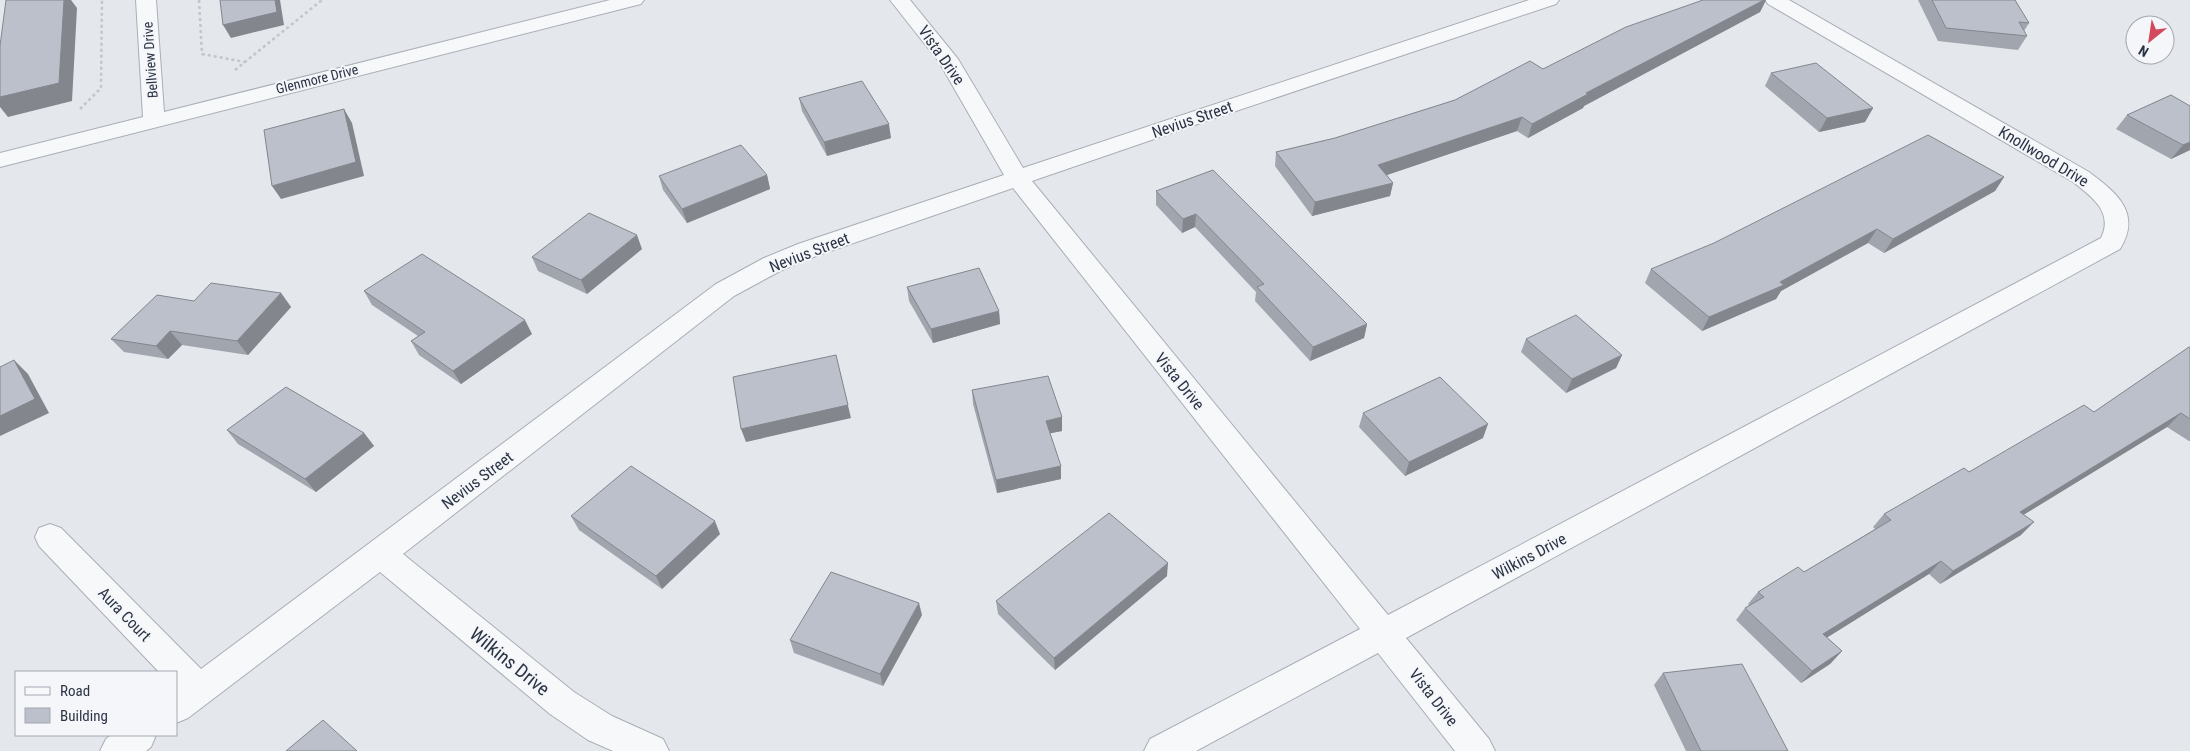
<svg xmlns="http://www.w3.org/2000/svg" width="2190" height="751" viewBox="0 0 2190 751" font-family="'Roboto Condensed',sans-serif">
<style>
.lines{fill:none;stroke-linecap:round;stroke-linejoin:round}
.street-casing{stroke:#a9aeb7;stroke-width:2}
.path{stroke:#c2c5cb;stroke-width:2.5;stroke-dasharray:3 3;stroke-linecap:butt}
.street{fill:#f7f8fa;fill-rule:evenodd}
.wall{fill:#a1a5ae}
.shaded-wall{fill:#83868d}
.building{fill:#bbc0ca;stroke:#83868d}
.labels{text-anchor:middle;stroke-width:4;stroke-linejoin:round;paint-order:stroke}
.far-street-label{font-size:14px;fill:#2b3445;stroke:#f4f6f9}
.street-label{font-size:16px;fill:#2b3445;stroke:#f4f6f9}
.near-street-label{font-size:19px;fill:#2b3445;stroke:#f4f6f9}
</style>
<rect width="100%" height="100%" fill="#e4e7ec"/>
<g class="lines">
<g class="street-casing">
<g id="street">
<polygon points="136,0 156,0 164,112 610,0 644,0 641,4 0,167 0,153 143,117"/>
<path d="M890,0H910L958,59L1023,168L1529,0H1559L1556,4L1227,114L1032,181L1388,615L2101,238C2114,212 2091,196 2073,182L1768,4L1765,0H1789L2089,172C2117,193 2142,213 2120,249L1406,638L1489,739L1495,751H1455L1378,653L1196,751H1144L1150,739L1360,629L1013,188L816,256L782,270L734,296L403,554L574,692L612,716L663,739L669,751H613L588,740L550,714L380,572L188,718L176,723V672H159L39,546L35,537L39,528L50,524L61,528L201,669L716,284L764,258L798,244L1004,175L939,62Z"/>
<polygon points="111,735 156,735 151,747 146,751 100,751 106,739"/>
</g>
</g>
<g class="path">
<polyline points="199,0 202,54 245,62"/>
<polyline points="235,70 322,0"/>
<polyline points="80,109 101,88 102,0"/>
</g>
<use href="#street" class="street"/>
</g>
<g class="wall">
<polygon points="1703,0 1766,0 1760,12 1584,106 1583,108 1528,138 1517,131 1387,175 1393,183 1390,196 1312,216 1275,166 1276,152 1335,138 1455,100 1543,69"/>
<polygon points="1918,0 2015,0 2029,23 2024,31 2027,36 2018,50 1938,41"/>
<polygon points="1771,73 1873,108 1865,122 1819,132 1765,86"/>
<polygon points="2171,95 2190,150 2171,159 2116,129 2127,115"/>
<polygon points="799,98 891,138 827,156 802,111"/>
<polygon points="1213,170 1367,324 1364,338 1310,361 1255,301 1256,292 1195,227 1182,233 1156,205 1156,191"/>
<polygon points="767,175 770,189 687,223 663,190 659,176"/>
<polygon points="2004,177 1995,191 1884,253 1868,243 1781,291 1776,299 1702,331 1645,283 1651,269"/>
<polygon points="642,249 587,294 538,271 532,257"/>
<polygon points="907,287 999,311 1000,324 933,343 909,301"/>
<polygon points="364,291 532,334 461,384 419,355 411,341 418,336 372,305"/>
<polygon points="281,293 291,307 248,355 182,345 168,359 124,352 111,339 194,301"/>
<polygon points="1526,339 1622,355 1616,368 1566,393 1521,352"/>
<polygon points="2190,347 2190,441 2189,441 2167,427 2024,514 2021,535 1940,584 1929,574 1826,637 1842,651 1830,664 1801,683 1736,620 1745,608 1749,605 1748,604 1758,592 1804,572 1875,529 1873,527 1884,514 1969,472 2094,412"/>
<polygon points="972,390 1062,431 1050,433 1061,479 997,493 973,404"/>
<polygon points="1363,413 1483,438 1405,476 1359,427"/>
<polygon points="227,430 364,433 374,446 316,492 238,444"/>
<polygon points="571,516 720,534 662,589 579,530"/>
<polygon points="1167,576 1055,670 998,614 996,601"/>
<polygon points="922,615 883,686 794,653 790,640"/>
<polygon points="1663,673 1788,751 1686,751 1654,685"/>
</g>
<g class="shaded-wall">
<polygon points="64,0 71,0 77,8 72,101 8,117 0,107 0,97"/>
<polygon points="275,0 280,0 284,25 231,38 223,25"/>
<polygon points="1764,0 1766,0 1760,12 1584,106 1583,108 1528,138 1532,124 1586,93"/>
<polygon points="1873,108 1865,122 1819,132 1827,118"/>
<polygon points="344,109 352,123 364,176 281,199 272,186"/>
<polygon points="1522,117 1517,131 1375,179 1378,165"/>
<polygon points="889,124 891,138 827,156 824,142"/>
<polygon points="2190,142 2190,150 2171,159 2183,145"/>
<polygon points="767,175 770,189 687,223 682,209"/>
<polygon points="2004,177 1995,191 1884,253 1893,239"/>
<polygon points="1393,183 1390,196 1312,216 1315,202"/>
<polygon points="1196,214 1195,227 1182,233 1183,219"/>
<polygon points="1877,229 1868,243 1781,291 1776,299 1702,331 1709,317 1780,282"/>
<polygon points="637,235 642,249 587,294 581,280"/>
<polygon points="281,293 291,307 248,355 237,341"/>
<polygon points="999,311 1000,324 933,343 931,329"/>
<polygon points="525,320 532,334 461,384 453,371"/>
<polygon points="1367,324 1364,338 1310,361 1313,347"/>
<polygon points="170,331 182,345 168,359 156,346"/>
<polygon points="836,355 851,418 746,442 741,429"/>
<polygon points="1622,355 1616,368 1566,393 1572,379"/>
<polygon points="14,360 28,374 49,413 0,436 0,416"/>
<polygon points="2181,413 2167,427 2007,525 2020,512"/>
<polygon points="1062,417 1062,431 1047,434 1046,421"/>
<polygon points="1488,424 1483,438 1405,476 1409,462"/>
<polygon points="364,433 374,446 316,492 305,479"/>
<polygon points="1061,466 1061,479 997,493 996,480"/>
<polygon points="715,521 720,534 662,589 656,576"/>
<polygon points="2034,522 2021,535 1940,584 1953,571"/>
<polygon points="1941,561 1929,574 1812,647 1823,634"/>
<polygon points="1168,563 1167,576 1055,670 1054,658"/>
<polygon points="919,603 922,615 883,686 880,674"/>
<polygon points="1842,651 1830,664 1801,683 1812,671"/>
</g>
<g class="building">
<polygon points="6,0 64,0 59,83 0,97 0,46"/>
<polygon points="220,0 275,0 277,12 223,25"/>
<polygon points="1703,0 1764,0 1586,93 1588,94 1532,124 1522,117 1378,165 1393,183 1315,202 1276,152 1335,138 1455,100 1530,61 1543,69 1626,27"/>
<polygon points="1932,0 2015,0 2029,23 2019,22 2027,36 1946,28"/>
<polygon points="1816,63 1873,108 1827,118 1771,73"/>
<polygon points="862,81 889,124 824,142 799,98"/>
<polygon points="2171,95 2190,106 2190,142 2183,145 2127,115"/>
<polygon points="344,109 356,162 272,186 264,130"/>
<polygon points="1928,135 2004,177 1893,239 1877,229 1780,282 1784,285 1709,317 1651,269 1714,243"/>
<polygon points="741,145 767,175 682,209 659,176"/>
<polygon points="1213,170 1367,324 1313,347 1257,287 1264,284 1196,214 1183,219 1156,191"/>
<polygon points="589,213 637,235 581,280 532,257"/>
<polygon points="422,254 525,320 453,371 411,341 425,332 364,291"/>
<polygon points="979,268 999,311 931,329 907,287"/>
<polygon points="211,283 281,293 237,341 170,331 156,346 111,339 157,295 194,301"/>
<polygon points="1576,315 1622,355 1572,379 1526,339"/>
<polygon points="2189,347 2190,347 2190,419 2181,413 2020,512 2034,522 1953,571 1941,561 1823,634 1842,651 1812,671 1745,608 1764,597 1758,592 1798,567 1804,572 1891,520 1884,514 1964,468 1969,472 2084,405 2094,412"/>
<polygon points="836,355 848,405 741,429 733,377"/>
<polygon points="14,360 35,399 0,416 0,367"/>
<polygon points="1048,376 1062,417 1046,421 1061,466 996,480 972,390"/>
<polygon points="1440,377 1488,424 1409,462 1363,413"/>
<polygon points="286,387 364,433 305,479 227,430"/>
<polygon points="631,466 715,521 656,576 571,516"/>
<polygon points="1109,513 1168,563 1054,658 996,601"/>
<polygon points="831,572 919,603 880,674 790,640"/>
<polygon points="1742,664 1788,751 1701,751 1663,673"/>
<polygon points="323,720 357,751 286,751"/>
</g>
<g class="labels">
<g class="far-street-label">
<text transform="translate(150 60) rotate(-94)" y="5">Bellview Drive</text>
<text transform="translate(317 79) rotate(-14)" y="5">Glenmore Drive</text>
</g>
<g class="street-label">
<text transform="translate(942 55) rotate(55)" y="6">Vista Drive</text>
<text transform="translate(1192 119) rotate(-19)" y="6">Nevius Street</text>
<text transform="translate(2044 156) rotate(31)" y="6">Knollwood Drive</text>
<text transform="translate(809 252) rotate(-21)" y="6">Nevius Street</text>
<text transform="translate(1180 381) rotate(51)" y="6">Vista Drive</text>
<text transform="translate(477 480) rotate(-37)" y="6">Nevius Street</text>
<text transform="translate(1529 556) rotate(-28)" y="6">Wilkins Drive</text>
<text transform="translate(125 614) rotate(46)" y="6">Aura Court</text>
<text transform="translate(1434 697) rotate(52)" y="6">Vista Drive</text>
</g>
<g class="near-street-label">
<text transform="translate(510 661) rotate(39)" y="7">Wilkins Drive</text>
</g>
</g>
<rect x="15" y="671" width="162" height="65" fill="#f4f6f9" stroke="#a4a8b1"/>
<rect x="25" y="687" width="25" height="8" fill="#f7f8fa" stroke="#a4a8b1"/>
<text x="60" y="696" font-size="15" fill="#2b3445">Road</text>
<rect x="25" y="708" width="25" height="15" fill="#bbc0ca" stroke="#a4a8b1"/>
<text x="60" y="721" font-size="15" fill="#2b3445">Building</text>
<g transform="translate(2150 40) rotate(210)"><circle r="24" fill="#f4f6f9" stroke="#a4a8b1"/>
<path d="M0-4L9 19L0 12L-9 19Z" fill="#d1495b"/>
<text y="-8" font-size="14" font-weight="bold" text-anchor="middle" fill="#2b3445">N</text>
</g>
</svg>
